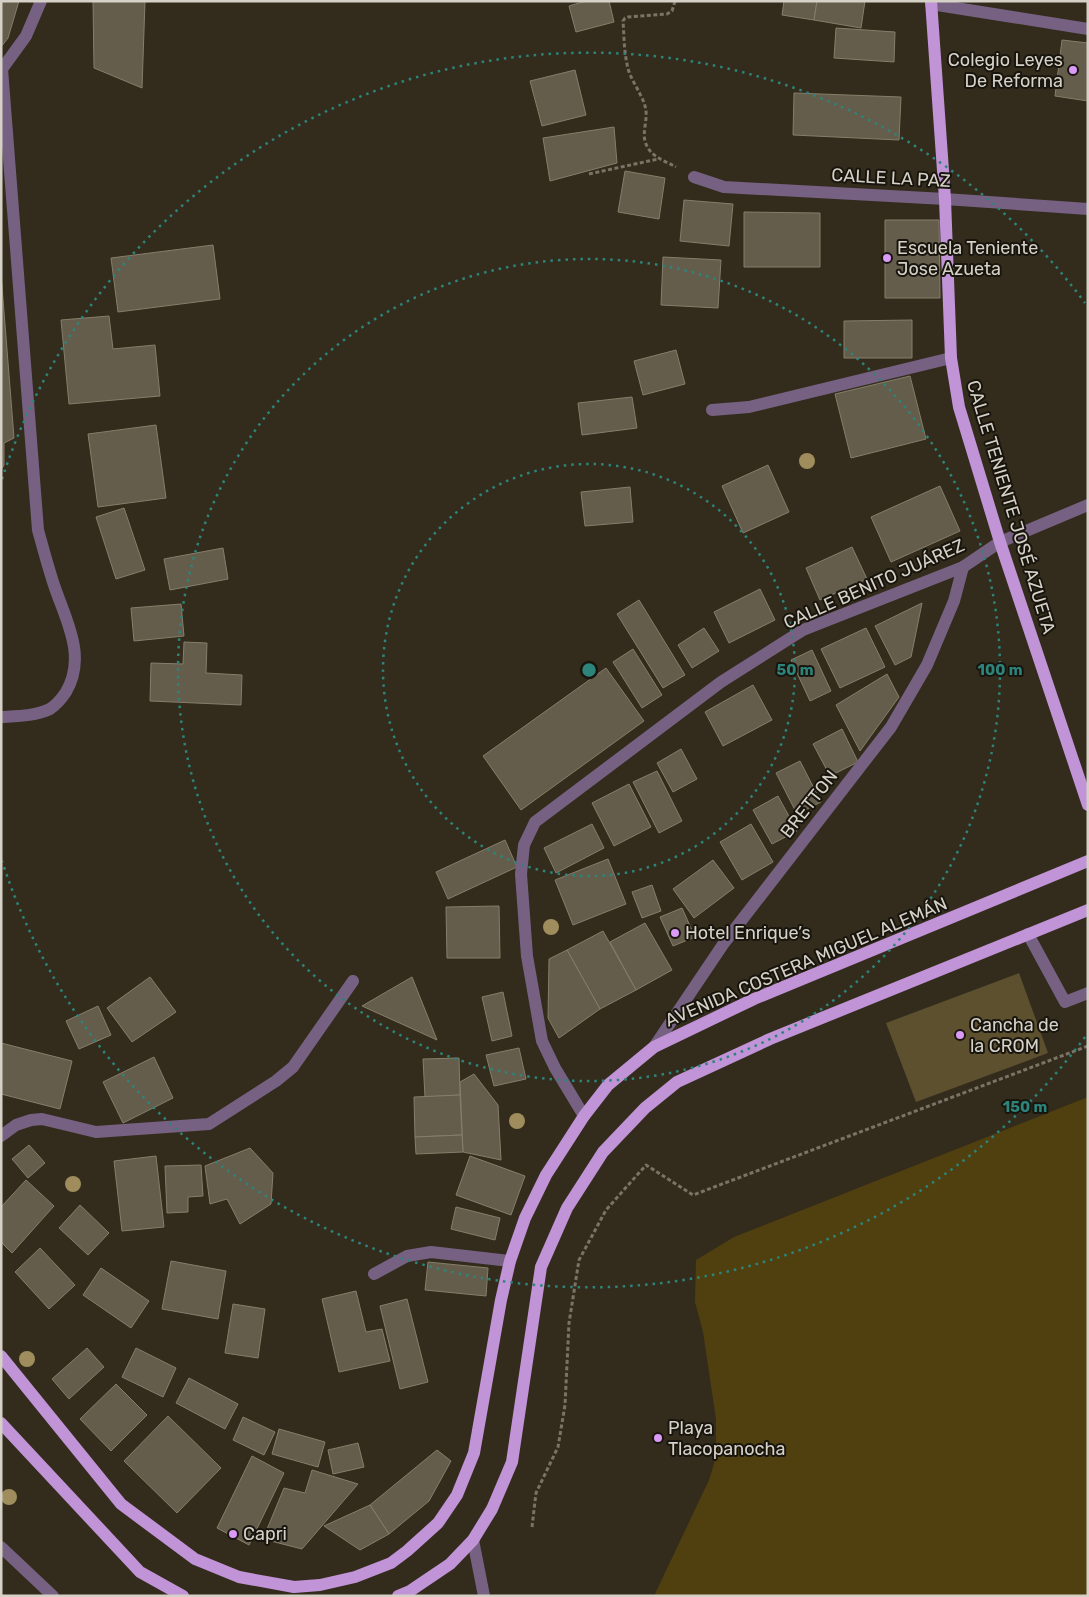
<svg xmlns="http://www.w3.org/2000/svg" width="1089" height="1597" viewBox="0 0 1089 1597" font-family="Rubik,sans-serif">
<style>
.pitch{fill:#5d502f}
.water{fill:#503f0f}
.building{fill:#655d4b;stroke:#867e6b}
.lines{fill:none;stroke-linecap:round;stroke-linejoin:round}
.path{stroke:#7a7366;stroke-width:3;stroke-dasharray:4 2.5;stroke-linecap:butt}
.minor{stroke:#776182;stroke-width:12}
.major{stroke:#c193d7;stroke-width:12}
.tree{fill:#a08d5d}
.ring{fill:none;stroke:#2d847b;stroke-width:2.5;stroke-dasharray:2.5 5}
.poi-dot{fill:#da9af6;stroke:#18150e;stroke-width:2}
.labels{text-anchor:middle;stroke-width:4;stroke-linejoin:round;paint-order:stroke}
.poi-label{font-size:18px;fill:#d6d1c7;stroke:#18150e;text-anchor:start}
.street-label{font-size:18px;fill:#d6d1c7;stroke:#18150e}
.centre{fill:#2d847b;stroke:#18150e;stroke-width:2.5}
.ring-label{font-size:15px;text-anchor:middle;font-weight:bold;fill:#2d847b;stroke:#18150e;stroke-width:4;stroke-linejoin:round;paint-order:stroke}
</style>
<rect width="100%" height="100%" fill="#332c1c"/>
<polygon class="pitch" points="1019,973 1048,1053 916,1102 886,1023"/>
<polygon class="water" points="1088,1097 1088,1596 654,1596 709,1480 716,1457 716,1419 703,1332 695,1302 696,1260 734,1237"/>
<g class="building">
<polygon points="1,1 19,1 8,38 1,47"/>
<polygon points="93,1 145,1 142,88 94,68"/>
<polygon points="586,1 609,1 614,22 576,32 569,6"/>
<polygon points="784,1 817,1 814,20 782,15"/>
<polygon points="817,1 865,1 861,28 814,20"/>
<polygon points="836,28 895,32 894,62 834,58"/>
<polygon points="1062,40 1088,43 1088,101 1055,96"/>
<polygon points="575,70 586,115 542,126 530,81"/>
<polygon points="794,93 901,97 899,140 793,135"/>
<polygon points="614,127 617,163 550,181 543,138"/>
<polygon points="625,171 665,178 659,219 618,212"/>
<polygon points="684,200 733,204 729,246 680,241"/>
<polygon points="744,212 820,213 820,267 744,267"/>
<polygon points="885,220 939,220 940,298 885,298"/>
<polygon points="213,245 220,299 118,312 111,258"/>
<polygon points="663,257 721,260 718,308 661,305"/>
<polygon points="1,274 14,438 4,443 4,465 1,470"/>
<polygon points="109,316 113,349 155,345 160,396 69,404 61,320"/>
<polygon points="912,320 912,358 844,358 844,321"/>
<polygon points="676,350 685,384 643,395 634,361"/>
<polygon points="910,376 926,439 851,458 835,394"/>
<polygon points="632,397 637,428 582,435 578,403"/>
<polygon points="156,425 166,498 98,507 88,434"/>
<polygon points="768,465 789,512 743,533 722,486"/>
<polygon points="940,486 960,531 891,562 871,517"/>
<polygon points="630,487 633,522 585,526 581,492"/>
<polygon points="124,508 145,570 116,579 96,517"/>
<polygon points="852,547 867,579 820,600 806,568"/>
<polygon points="223,548 228,579 170,590 164,559"/>
<polygon points="760,589 775,620 729,643 714,612"/>
<polygon points="639,600 685,675 663,688 617,614"/>
<polygon points="922,603 911,657 895,665 875,626"/>
<polygon points="181,604 184,636 134,641 131,608"/>
<polygon points="704,628 719,651 692,668 678,645"/>
<polygon points="866,628 885,667 840,688 821,649"/>
<polygon points="184,642 207,643 206,673 242,675 241,705 150,701 151,663 183,664"/>
<polygon points="633,649 662,695 642,708 613,662"/>
<polygon points="812,650 831,691 810,701 791,660"/>
<polygon points="606,668 644,721 521,810 483,756"/>
<polygon points="887,674 899,697 860,751 836,705"/>
<polygon points="753,685 772,720 723,746 705,712"/>
<polygon points="842,729 858,762 830,776 813,744"/>
<polygon points="681,749 697,779 673,792 657,763"/>
<polygon points="800,761 821,802 797,814 776,773"/>
<polygon points="657,771 682,821 659,833 633,782"/>
<polygon points="629,784 651,827 614,846 592,803"/>
<polygon points="778,796 797,831 772,844 753,810"/>
<polygon points="592,824 604,848 556,873 544,848"/>
<polygon points="751,824 773,862 742,880 720,842"/>
<polygon points="505,840 517,867 448,899 436,872"/>
<polygon points="608,859 626,904 573,925 555,880"/>
<polygon points="713,860 734,888 694,918 673,889"/>
<polygon points="652,885 661,911 642,918 632,892"/>
<polygon points="499,906 500,958 447,958 446,907"/>
<polygon points="682,908 695,937 673,946 660,917"/>
<polygon points="645,923 672,970 636,990 610,942"/>
<polygon points="603,931 636,990 600,1009 567,950"/>
<polygon points="567,950 600,1009 559,1038 548,1018 549,959"/>
<polygon points="150,977 176,1012 132,1042 107,1008"/>
<polygon points="412,977 437,1040 362,1006"/>
<polygon points="503,992 512,1036 492,1041 482,997"/>
<polygon points="98,1006 111,1035 79,1049 66,1021"/>
<polygon points="1,1043 72,1061 60,1109 1,1094"/>
<polygon points="519,1048 526,1079 494,1086 486,1055"/>
<polygon points="154,1057 173,1098 123,1123 103,1082"/>
<polygon points="459,1058 460,1095 425,1097 423,1059"/>
<polygon points="474,1074 498,1105 501,1160 463,1152 460,1082"/>
<polygon points="460,1095 462,1135 415,1137 414,1097"/>
<polygon points="462,1135 463,1152 416,1154 415,1137"/>
<polygon points="29,1145 45,1163 28,1178 12,1159"/>
<polygon points="250,1148 273,1173 271,1204 240,1224 227,1199 210,1204 205,1166"/>
<polygon points="156,1156 164,1227 122,1231 114,1161"/>
<polygon points="470,1156 525,1176 511,1215 456,1195"/>
<polygon points="201,1165 203,1196 188,1197 188,1212 167,1213 165,1166"/>
<polygon points="26,1180 54,1206 12,1253 1,1242 1,1207"/>
<polygon points="80,1205 109,1233 88,1255 59,1228"/>
<polygon points="456,1207 500,1218 495,1240 451,1229"/>
<polygon points="40,1248 75,1285 49,1309 15,1272"/>
<polygon points="171,1261 226,1271 218,1319 162,1309"/>
<polygon points="428,1262 488,1268 486,1296 425,1290"/>
<polygon points="101,1268 149,1301 131,1328 83,1295"/>
<polygon points="356,1291 366,1332 382,1329 390,1361 339,1372 322,1299"/>
<polygon points="407,1299 428,1382 400,1389 380,1306"/>
<polygon points="233,1304 265,1309 258,1358 225,1353"/>
<polygon points="87,1348 104,1367 69,1399 52,1379"/>
<polygon points="136,1348 176,1368 163,1397 122,1377"/>
<polygon points="189,1378 238,1404 225,1429 176,1403"/>
<polygon points="116,1384 147,1415 111,1451 80,1419"/>
<polygon points="168,1416 221,1468 177,1513 124,1461"/>
<polygon points="243,1417 275,1432 264,1455 233,1440"/>
<polygon points="279,1429 325,1442 318,1467 272,1454"/>
<polygon points="358,1443 364,1467 333,1474 328,1450"/>
<polygon points="437,1450 451,1461 429,1501 389,1534 370,1505"/>
<polygon points="252,1456 284,1473 249,1545 217,1528"/>
<polygon points="312,1470 358,1484 302,1549 263,1539 284,1488 305,1493"/>
<polygon points="370,1505 389,1534 360,1550 324,1526"/>
</g>
<g class="lines">
<g class="path">
<path d="M675,1L672,11L667,14L628,17L625,18L623,21C624,35 624,50 627,64C629,78 641,92 645,106C649,119 641,132 646,144C651,157 665,161 676,167"/>
<polyline points="589,174 658,159"/>
<polyline points="532,1527 536,1493 558,1447 565,1405 569,1323 579,1260 606,1210 646,1165 693,1195 1088,1046"/>
</g>
<g class="minor">
<polyline points="931,4 1088,29"/>
<polyline points="694,177 724,187 945,199 1088,209"/>
<polyline points="712,410 749,407 951,358"/>
<path d="M1,717C18,716 35,716 50,709C56,705 62,698 66,692C87,656 66,621 54,585C48,567 43,548 38,530L2,69L26,36L41,1"/>
<polyline points="1028,934 1065,1002 1088,993"/>
<polyline points="654,1047 724,943 891,727 927,665 954,601 963,567"/>
<polyline points="584,1116 555,1068 542,1041 527,956 521,874 524,845 535,822 721,682 803,630 963,567 1000,542 1088,505"/>
<polyline points="1,1136 16,1125 31,1120 42,1119 96,1132 209,1124 276,1081 293,1067 353,981"/>
<polyline points="374,1274 407,1256 431,1252 510,1261"/>
<polyline points="473,1540 484,1596"/>
<polyline points="1,1547 53,1596"/>
</g>
<g class="major">
<polyline points="931,1 945,199 951,358 959,407 1000,542 1088,805"/>
<polyline points="1,1356 121,1504 195,1559 239,1577 294,1587 320,1585 355,1577 391,1563 407,1551 438,1523 457,1495 474,1453 501,1300 510,1261 525,1218 546,1175 584,1116 608,1085 654,1047 754,999 1088,861"/>
<polyline points="1,1423 140,1572 183,1596"/>
<polyline points="398,1596 410,1591 450,1564 473,1540 492,1509 512,1462 541,1267 567,1208 603,1152 645,1108 677,1082 770,1039 1088,910"/>
</g>
</g>
<g class="tree">
<circle cx="807" cy="461" r="8"/>
<circle cx="551" cy="927" r="8"/>
<circle cx="517" cy="1121" r="8"/>
<circle cx="73" cy="1184" r="8"/>
<circle cx="27" cy="1359" r="8"/>
<circle cx="9" cy="1497" r="8"/>
</g>
<g class="ring">
<circle cx="589" cy="670" r="206"/>
<circle cx="589" cy="670" r="411"/>
<path d="M1085 1037A617 617 0 0 1 2 861M2 479A617 617 0 0 1 1085 303"/>
</g>
<g class="poi-dot">
<circle cx="1073" cy="70" r="5"/>
<circle cx="887" cy="258" r="5"/>
<circle cx="675" cy="933" r="5"/>
<circle cx="960" cy="1035" r="5"/>
<circle cx="658" cy="1438" r="5"/>
<circle cx="233" cy="1534" r="5"/>
</g>
<g class="labels">
<g class="poi-label">
<text x="1063" y="66" text-anchor="end">Colegio Leyes<tspan x="1063" dy="21">De Reforma</tspan></text>
<text x="897" y="254">Escuela Teniente<tspan x="897" dy="21">Jose Azueta</tspan></text>
<text x="685" y="939">Hotel Enrique’s</text>
<text x="970" y="1031">Cancha de<tspan x="970" dy="21">la CROM</tspan></text>
<text x="668" y="1434">Playa<tspan x="668" dy="21">Tlacopanocha</tspan></text>
<text x="243" y="1540">Capri</text>
</g>
<g class="street-label">
<text transform="translate(891 178) rotate(3)" y="6">CALLE LA PAZ</text>
<text transform="translate(1011 507) rotate(73)" y="6">CALLE TENIENTE JOSÉ AZUETA</text>
<text transform="translate(874 584) rotate(-24)" y="6">CALLE BENITO JUÁREZ</text>
<text transform="translate(809 804) rotate(-52)" y="6">BRETTON</text>
<text transform="translate(806 962) rotate(-23)" y="6">AVENIDA COSTERA MIGUEL ALEMÁN</text>
</g>
</g>
<circle cx="589" cy="670" r="8" class="centre"/>
<g class="ring-label">
<text x="795" y="675">50 m</text>
<text x="1000" y="675">100 m</text>
<text x="1025" y="1112">150 m</text>
</g>
<rect width="1089" height="1597" fill="none" stroke="#d6d1c7" stroke-width="5"/>
</svg>
